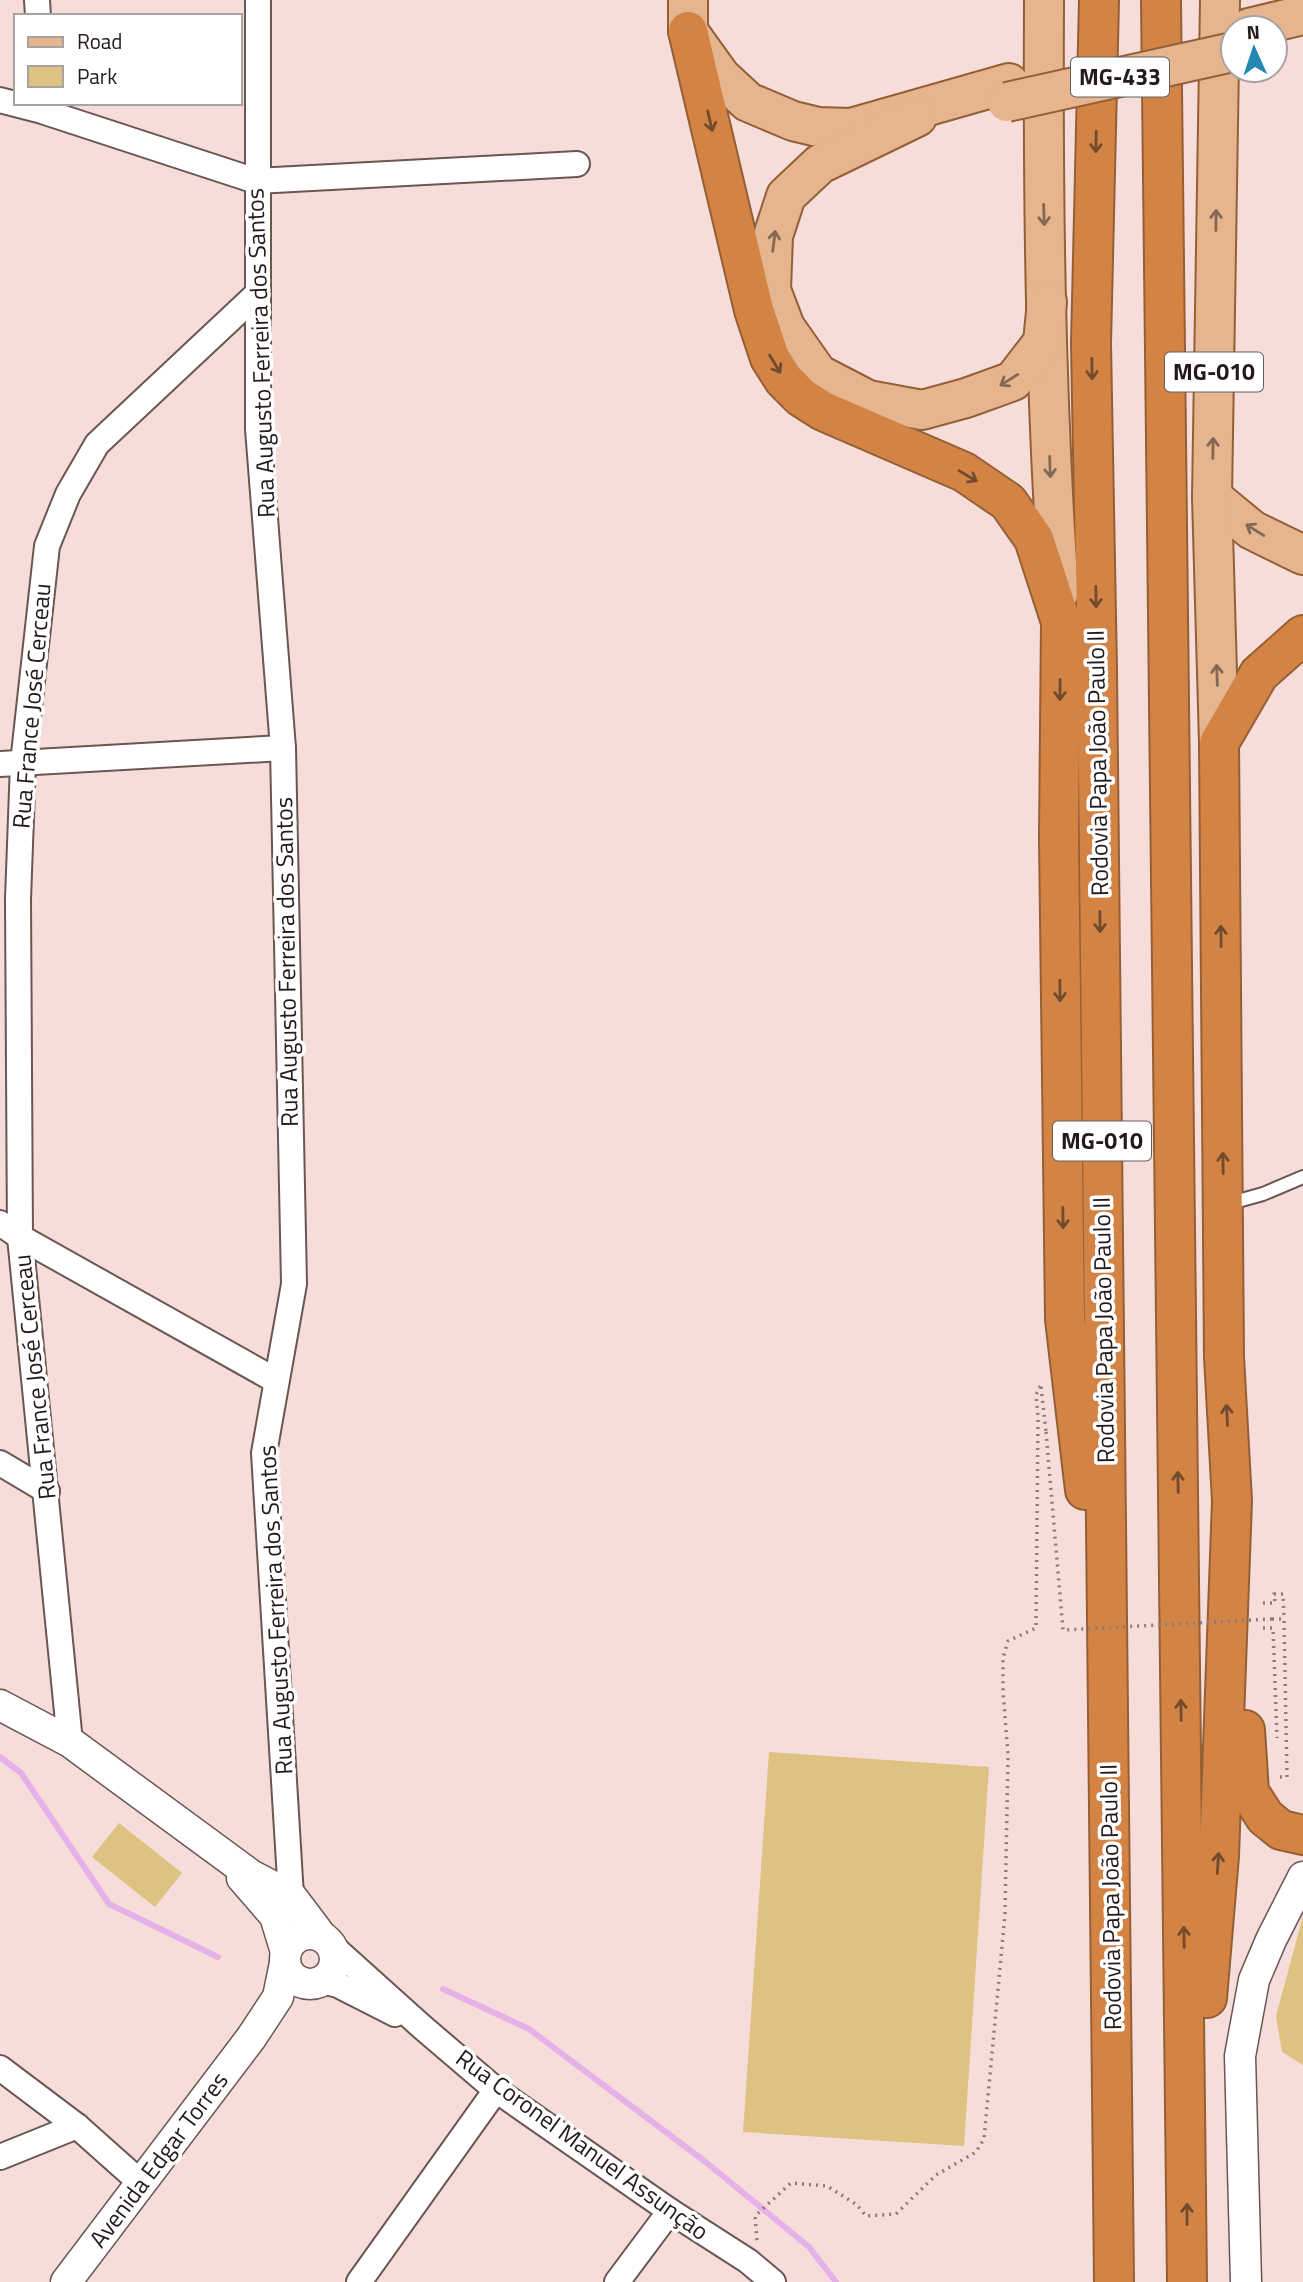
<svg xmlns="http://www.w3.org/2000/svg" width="1303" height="2282" viewBox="0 0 1303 2282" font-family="'Titillium Web',sans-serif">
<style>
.green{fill:#ddc281}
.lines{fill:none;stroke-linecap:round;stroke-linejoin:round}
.stream{stroke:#e5b1e8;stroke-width:6}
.service-casing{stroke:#6a5653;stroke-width:16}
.minor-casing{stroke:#6a5653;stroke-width:28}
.tertiary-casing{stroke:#6a5653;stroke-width:33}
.primary-casing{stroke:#955f36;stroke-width:42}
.motorway-casing{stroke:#955f36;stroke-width:42}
.path{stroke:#8d7c7a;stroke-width:3.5;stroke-dasharray:2 5;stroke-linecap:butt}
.service{stroke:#fff;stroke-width:12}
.minor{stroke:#fff;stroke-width:24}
.tertiary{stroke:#fff;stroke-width:30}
.primary{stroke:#e5b58f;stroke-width:38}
.motorway{stroke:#d38445;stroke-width:38}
.primary-bridge-casing{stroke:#955f36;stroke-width:42;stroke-linecap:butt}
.path-bridge{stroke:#8d7c7a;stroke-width:3.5;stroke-dasharray:2 5;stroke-linecap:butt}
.primary-bridge{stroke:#e5b58f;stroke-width:38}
.oneway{stroke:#724a2d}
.oneway2{stroke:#846854}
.labels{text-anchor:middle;stroke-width:7;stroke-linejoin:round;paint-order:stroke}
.shield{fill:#fff;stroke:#655f5e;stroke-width:2}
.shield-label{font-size:23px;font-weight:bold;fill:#231a19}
.street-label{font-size:24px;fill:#231a19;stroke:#fff}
</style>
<rect width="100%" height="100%" fill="#f6ddda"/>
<g class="green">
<polygon points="769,1752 989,1767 964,2146 743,2132"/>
<polygon points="119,1823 182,1873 155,1907 92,1857"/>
<polygon points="1303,1916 1303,2065 1282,2052 1276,2016"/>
</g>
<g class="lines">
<g class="stream">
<polyline points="0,1757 21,1773 109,1904 218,1957"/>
<polyline points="443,1989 529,2029 707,2163 809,2247 836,2282"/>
</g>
<g class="service-casing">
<polyline id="service" points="1227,1204 1263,1194 1303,1177"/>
</g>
<g class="minor-casing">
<g id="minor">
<polyline points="37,0 38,16"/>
<polyline points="258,0 258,429 283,748 294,1284 264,1453 291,1896 282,1907"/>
<polyline points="0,100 42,111 256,181 577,164"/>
<polyline points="0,764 283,748"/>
<polyline points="0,1223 20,1237 275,1380"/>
<polyline points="0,1463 47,1491"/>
<polyline points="70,1742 20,1237 18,899 23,763 47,546 68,494 97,444 257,294"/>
<polyline points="332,1946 421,2026 496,2090 670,2211 748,2261 773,2282"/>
<polyline points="322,1981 338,1985 395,2014"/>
<polyline points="0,2068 77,2126 141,2183"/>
<polyline points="0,2157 77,2126"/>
<polyline points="359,2282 496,2090"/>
<polyline points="617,2282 670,2211"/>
</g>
</g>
<g class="tertiary-casing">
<g id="tertiary">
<polyline points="0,1705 70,1742 251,1875 291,1896 322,1937"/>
<polyline points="242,1878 275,1916 286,1952"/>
<circle cx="310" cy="1959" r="25"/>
<polyline points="66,2282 251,2038 278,1997 285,1963"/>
<polyline points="1246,2282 1240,2056 1254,1980 1271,1940 1303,1877"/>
</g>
</g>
<g class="primary-casing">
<g id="primary">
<polyline points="688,0 688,31 721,77 748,102 793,121 818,127 851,128 1009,83"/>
<path d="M1044,0C1043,198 1045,395 1059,592"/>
<polyline points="1249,28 1303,15"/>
<polyline points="917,117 820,164 786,196 773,236 771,290 785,327 818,374 868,400 922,410 966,398 1013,381 1043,342 1047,302"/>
<polyline points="1212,497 1252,530 1303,555"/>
<polyline points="1219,743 1212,497 1220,0"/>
</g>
</g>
<g class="motorway-casing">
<g id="motorway">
<polyline points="1099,0 1091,344 1097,671 1114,2282"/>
<polyline points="1161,0 1187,2282"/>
<polyline points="688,31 754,310 770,358 784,380 801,397 823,411 964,472 1008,502 1034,539 1061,622 1059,838 1065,1319 1085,1490"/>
<polyline points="1245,1730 1249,1792 1265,1817 1281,1830 1303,1835"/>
<polyline points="1207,1998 1219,1856 1232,1501 1224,1357 1219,743 1259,674 1303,635"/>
</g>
</g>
<g class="path">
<polyline points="1041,1387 1046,1432"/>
<polyline points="1263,1603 1275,1603 1274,1594 1283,1594 1284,1618"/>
<polyline points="1272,1619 1284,1619 1287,1777 1278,1777"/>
<polyline points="1263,1628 1273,1628 1277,1738"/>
<polyline points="757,2240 755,2216 791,2183 827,2186 857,2205 866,2216 896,2214 936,2175 976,2152 984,2139 1005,1914 1008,1755 1003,1691 1003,1658 1008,1641 1036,1628 1038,1417 1036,1395 1042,1382"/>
</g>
<use href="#service" class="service"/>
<use href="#minor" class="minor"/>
<use href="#tertiary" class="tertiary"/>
<use href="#primary" class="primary"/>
<use href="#motorway" class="motorway"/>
<g class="primary-bridge-casing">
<polyline id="primary-bridge" points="1007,102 1233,52"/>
</g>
<polyline class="path-bridge" points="1046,1432 1063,1630 1272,1619"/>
<use href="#primary-bridge" class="primary-bridge"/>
</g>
<defs><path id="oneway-shaft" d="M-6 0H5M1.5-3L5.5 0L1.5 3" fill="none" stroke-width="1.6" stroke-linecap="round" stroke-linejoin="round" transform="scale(1.75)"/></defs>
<g class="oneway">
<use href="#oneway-shaft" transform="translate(710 121) rotate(77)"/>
<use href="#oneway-shaft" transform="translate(1096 142) rotate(91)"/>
<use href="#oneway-shaft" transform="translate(775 364) rotate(59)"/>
<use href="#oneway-shaft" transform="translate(1092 369) rotate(89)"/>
<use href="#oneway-shaft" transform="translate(968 476) rotate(31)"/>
<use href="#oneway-shaft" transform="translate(1096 597) rotate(89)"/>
<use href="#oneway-shaft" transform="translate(1060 690) rotate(91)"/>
<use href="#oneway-shaft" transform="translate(1100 922) rotate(89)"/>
<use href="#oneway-shaft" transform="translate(1221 936) rotate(-91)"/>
<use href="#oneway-shaft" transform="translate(1060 991) rotate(89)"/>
<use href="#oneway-shaft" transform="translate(1223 1163) rotate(-91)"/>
<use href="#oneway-shaft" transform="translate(1063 1218) rotate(89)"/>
<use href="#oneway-shaft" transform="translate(1227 1415) rotate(-93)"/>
<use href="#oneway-shaft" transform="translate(1178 1482) rotate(-91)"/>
<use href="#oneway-shaft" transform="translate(1181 1710) rotate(-91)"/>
<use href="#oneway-shaft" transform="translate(1218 1863) rotate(-86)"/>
<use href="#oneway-shaft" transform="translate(1184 1937) rotate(-91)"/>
<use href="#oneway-shaft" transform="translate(1187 2214) rotate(-90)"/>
</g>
<g class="oneway2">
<use href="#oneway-shaft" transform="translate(1044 215) rotate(88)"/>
<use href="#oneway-shaft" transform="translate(1216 220) rotate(-89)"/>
<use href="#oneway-shaft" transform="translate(774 241) rotate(-83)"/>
<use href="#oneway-shaft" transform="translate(1009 380) rotate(148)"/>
<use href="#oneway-shaft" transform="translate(1213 448) rotate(-89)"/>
<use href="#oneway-shaft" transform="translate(1050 467) rotate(88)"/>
<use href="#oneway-shaft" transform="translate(1255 530) rotate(-148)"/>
<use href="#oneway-shaft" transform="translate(1217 675) rotate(-92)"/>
</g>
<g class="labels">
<g class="shield">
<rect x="1071" y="57.5" width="98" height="39" rx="5"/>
<rect x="1165" y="352.5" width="98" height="39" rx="5"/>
<rect x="1053" y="1121.5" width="98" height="39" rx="5"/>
</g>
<g class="shield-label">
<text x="1120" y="85">MG-433</text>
<text x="1214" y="380">MG-010</text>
<text x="1102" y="1149">MG-010</text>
</g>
<g class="street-label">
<text transform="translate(261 353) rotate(-92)" y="8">Rua Augusto Ferreira dos Santos</text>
<text transform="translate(32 706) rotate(-85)" y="8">Rua France José Cerceau</text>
<text transform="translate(1098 763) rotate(-91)" y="8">Rodovia Papa João Paulo II</text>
<text transform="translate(287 962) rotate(-91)" y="8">Rua Augusto Ferreira dos Santos</text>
<text transform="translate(1104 1330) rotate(-91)" y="8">Rodovia Papa João Paulo II</text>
<text transform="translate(35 1377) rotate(-96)" y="8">Rua France José Cerceau</text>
<text transform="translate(276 1610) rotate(-93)" y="8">Rua Augusto Ferreira dos Santos</text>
<text transform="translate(1111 1897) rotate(-91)" y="8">Rodovia Papa João Paulo II</text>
<text transform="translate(582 2145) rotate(36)" y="8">Rua Coronel Manuel Assunção</text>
<text transform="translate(159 2160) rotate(-53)" y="8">Avenida Edgar Torres</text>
</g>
</g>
<rect x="14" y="14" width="228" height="91" fill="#ffffff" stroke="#a7a3a3" stroke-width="2"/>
<rect x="28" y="37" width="35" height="10" fill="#e5b58f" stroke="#a7a3a3" stroke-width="2"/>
<text x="77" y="49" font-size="21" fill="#231a19">Road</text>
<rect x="28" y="66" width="35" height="21" fill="#ddc281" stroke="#a7a3a3" stroke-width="2"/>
<text x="77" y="84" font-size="21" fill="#231a19">Park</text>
<g transform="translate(1254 49) rotate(357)"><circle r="33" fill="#ffffff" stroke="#a7a3a3" stroke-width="2"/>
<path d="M0-5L12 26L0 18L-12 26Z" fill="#2488b2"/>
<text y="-10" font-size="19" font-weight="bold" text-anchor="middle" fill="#231a19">N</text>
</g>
</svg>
